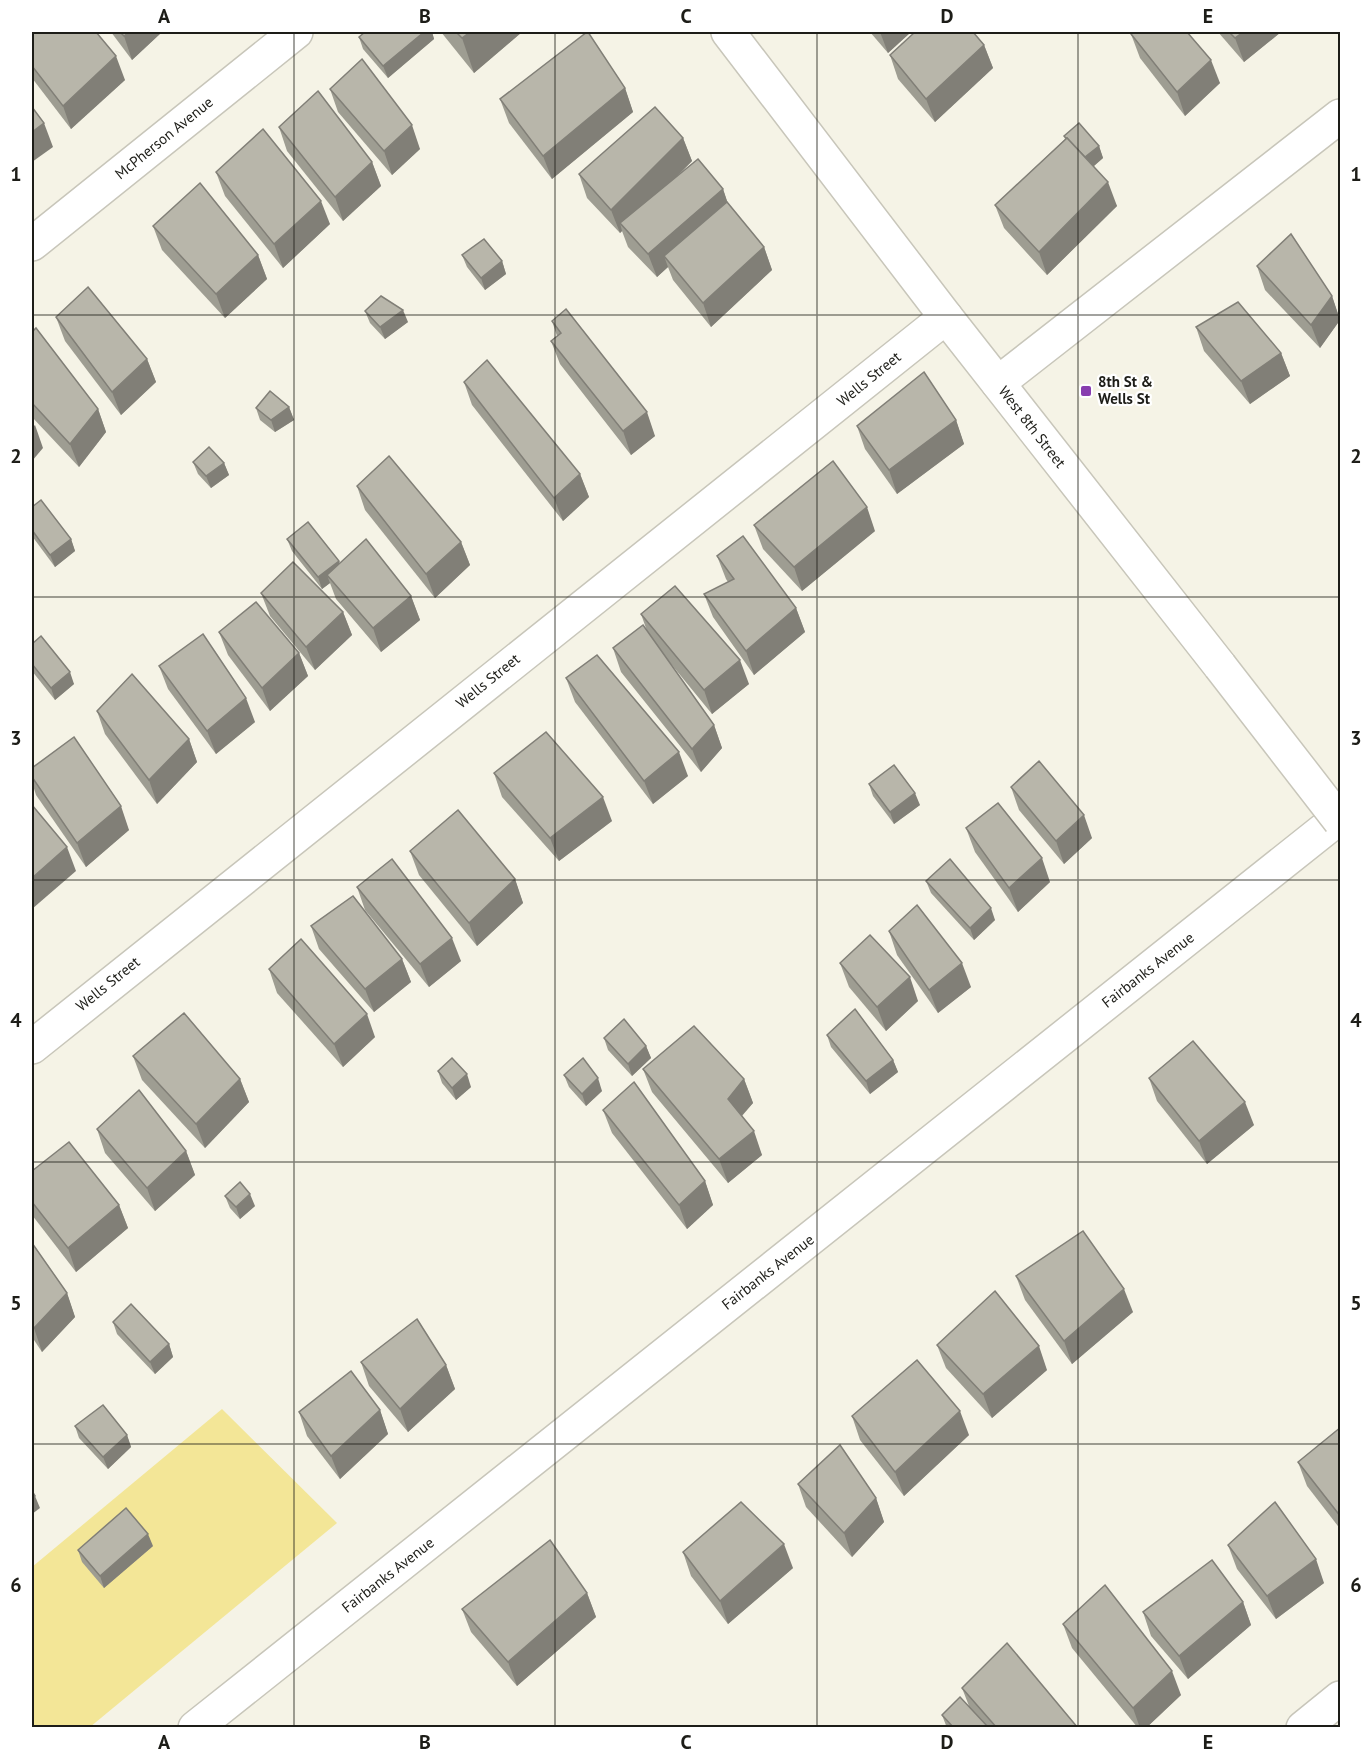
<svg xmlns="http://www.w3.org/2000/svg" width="1372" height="1759" viewBox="0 0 1372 1759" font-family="'PT Sans',sans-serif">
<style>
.green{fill:#f3e697}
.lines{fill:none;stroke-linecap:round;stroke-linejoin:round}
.street-casing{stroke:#c8c6ba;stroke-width:36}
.secondary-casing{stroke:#c8c6ba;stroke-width:36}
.street{stroke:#fff;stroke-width:33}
.secondary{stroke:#fff;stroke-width:33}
.secondary-bridge-casing{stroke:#c8c6ba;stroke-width:36;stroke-linecap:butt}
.secondary-bridge{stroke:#fff;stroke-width:33}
.wall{fill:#9e9d92}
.shaded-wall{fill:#817f77}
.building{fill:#b8b6aa;stroke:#817f77;stroke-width:1.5}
.grid{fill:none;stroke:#1d1d18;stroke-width:1.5;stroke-opacity:0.55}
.poi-dot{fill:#883daf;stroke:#fff;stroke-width:2}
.labels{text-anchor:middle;stroke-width:4.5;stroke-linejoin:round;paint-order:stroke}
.street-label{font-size:15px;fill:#1d1d18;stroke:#fff}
.poi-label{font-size:15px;font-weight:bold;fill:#1d1d18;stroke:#fff;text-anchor:start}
.neatline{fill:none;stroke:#1d1d18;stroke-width:2}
.grid-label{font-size:20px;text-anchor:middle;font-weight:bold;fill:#1d1d18}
</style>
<rect width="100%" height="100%" fill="#f5f3e6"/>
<polygon class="green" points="222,1409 337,1523 90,1727 32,1728 32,1567"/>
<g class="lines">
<g class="street-casing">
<g id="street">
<polyline points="32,244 296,32"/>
<polyline points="998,383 1340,116"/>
<polyline points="32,1047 946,317"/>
<polyline points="195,1728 1340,817"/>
<polyline points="1303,1728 1340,1698"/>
</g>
</g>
<g class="secondary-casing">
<polyline id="secondary" points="728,32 946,317 1220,666"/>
</g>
<use href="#street" class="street"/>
<use href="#secondary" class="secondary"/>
<g class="secondary-bridge-casing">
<polyline id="secondary-bridge" points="1220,666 1340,821"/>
</g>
<use href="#secondary-bridge" class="secondary-bridge"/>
</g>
<g class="wall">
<polygon points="32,32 125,80 71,129 32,78"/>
<polygon points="111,32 162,32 132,60"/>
<polygon points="365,32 432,32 434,39 388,78 363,49 359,37"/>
<polygon points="441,32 522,32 474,73"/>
<polygon points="870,32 911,32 888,53"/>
<polygon points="1218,32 1281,32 1244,62"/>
<polygon points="1131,34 1220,83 1185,116 1140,58"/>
<polygon points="984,45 993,68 935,122 898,79 890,55"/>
<polygon points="625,88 633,112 552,179 509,123 500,99"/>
<polygon points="330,89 420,149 392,175 338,112"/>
<polygon points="279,127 372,162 381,186 343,221 287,151"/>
<polygon points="1064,136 1099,146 1103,158 1094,166 1117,206 1047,275 1004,228 995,205 1065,139"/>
<polygon points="683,138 692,161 677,176 723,189 728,204 764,247 772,270 711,327 673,280 668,267 657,277 628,247 622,231 620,233 587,198 579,174"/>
<polygon points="216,172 330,224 283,268 225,196"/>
<polygon points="153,226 258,255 267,279 225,318 162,250"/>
<polygon points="462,255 502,261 506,274 485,290 467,267"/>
<polygon points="1257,266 1332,296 1340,320 1320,348 1265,290"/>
<polygon points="365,311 408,322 385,339 370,323"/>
<polygon points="56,317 147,359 156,382 121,415 65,341"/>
<polygon points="552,321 655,436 631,455 560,364 551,341 557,336"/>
<polygon points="1196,327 1281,353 1290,376 1250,404 1204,351"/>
<polygon points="32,332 98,409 106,432 79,467 32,417"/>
<polygon points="464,382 580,474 589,497 563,521 472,405"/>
<polygon points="289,407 294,420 275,432 260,420 256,408"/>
<polygon points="956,420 964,444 897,494 865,449 857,426"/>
<polygon points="193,462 224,463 229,475 211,488 198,474"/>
<polygon points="357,486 461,542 470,565 435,598 365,510"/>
<polygon points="32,507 71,539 75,551 55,567 32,536"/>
<polygon points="754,525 875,531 802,591 763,549"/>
<polygon points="287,539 339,561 339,563 411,596 420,620 381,652 336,599 330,583 322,589 292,551"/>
<polygon points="717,556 796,608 805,632 754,675 713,617 704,594 728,582 726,579"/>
<polygon points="261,593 343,612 352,635 315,670 270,616"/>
<polygon points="641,614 749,684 712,714 667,659 714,725 722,748 701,772 621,672 613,648 647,631"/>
<polygon points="219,632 299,653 308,676 270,711 228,655"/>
<polygon points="32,644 74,684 55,700 32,671"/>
<polygon points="159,666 255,722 216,754 168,689"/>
<polygon points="566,678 688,776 653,804 575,702"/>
<polygon points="97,711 189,739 197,762 157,804 105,734"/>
<polygon points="32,768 129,830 86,867 36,795 32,782"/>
<polygon points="494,773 612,821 559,861 502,797"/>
<polygon points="869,784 920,805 894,824 873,796"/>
<polygon points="1011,787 1092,838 1064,864 1019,810"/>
<polygon points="966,828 1050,882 1018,912 975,852"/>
<polygon points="410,851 515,879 523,903 477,946 419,875"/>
<polygon points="926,881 995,920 974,940 931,893"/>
<polygon points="357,887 461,961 429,987 365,910"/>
<polygon points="311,926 402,959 411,982 374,1012 319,949"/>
<polygon points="889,931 971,987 938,1013 897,955"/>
<polygon points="840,963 918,1001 886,1031 849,987"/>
<polygon points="269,969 375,1037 343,1067 277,993"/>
<polygon points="827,1035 893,1060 898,1072 870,1094 831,1047"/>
<polygon points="604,1038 646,1046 651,1058 632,1076 608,1050"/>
<polygon points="133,1056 240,1079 249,1102 205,1148 142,1080"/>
<polygon points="643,1069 744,1079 753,1103 742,1116 762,1155 728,1183 652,1092"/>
<polygon points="438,1071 471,1087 456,1100 442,1083"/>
<polygon points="564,1075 602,1091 586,1106 569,1087"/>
<polygon points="1149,1078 1254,1125 1207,1164 1157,1101"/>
<polygon points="603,1110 705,1181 713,1205 687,1229 612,1133"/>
<polygon points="97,1129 186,1151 195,1175 155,1211 105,1153"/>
<polygon points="32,1171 119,1205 128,1228 76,1272 32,1215"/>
<polygon points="225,1196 255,1206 240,1219 230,1208"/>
<polygon points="32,1243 67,1293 75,1317 42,1352 32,1337"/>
<polygon points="1016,1276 1133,1312 1072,1364 1025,1300"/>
<polygon points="113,1322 169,1344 173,1357 155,1374 117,1334"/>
<polygon points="937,1345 1047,1370 992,1418 946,1368"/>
<polygon points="361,1362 446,1365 455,1389 408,1432 369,1386"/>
<polygon points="380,1410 388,1434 340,1479 307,1436 299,1412"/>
<polygon points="852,1416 969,1435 904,1496 860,1440"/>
<polygon points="75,1426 127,1435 131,1447 108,1469 79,1438"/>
<polygon points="1341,1427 1341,1530 1307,1486 1298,1462"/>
<polygon points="798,1484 876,1498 884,1522 852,1557 806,1507"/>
<polygon points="1228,1545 1324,1583 1276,1619 1237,1569"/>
<polygon points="153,1546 104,1588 82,1562 78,1550"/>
<polygon points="683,1552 793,1568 728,1624 691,1576"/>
<polygon points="587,1593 596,1617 517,1686 471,1632 462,1609"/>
<polygon points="1243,1602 1251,1625 1188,1679 1151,1636 1143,1612"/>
<polygon points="1063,1624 1181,1695 1146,1728 1138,1728 1072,1648"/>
<polygon points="962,1688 1078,1728 947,1728 942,1715 969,1706"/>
</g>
<g class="shaded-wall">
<polygon points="129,32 162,32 132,60 124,36"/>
<polygon points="424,32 432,32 434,39 388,78 383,66"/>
<polygon points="470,32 522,32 474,73 462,38"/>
<polygon points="880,32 911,32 888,53"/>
<polygon points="1243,32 1281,32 1244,62 1235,38"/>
<polygon points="984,45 993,68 935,122 926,99"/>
<polygon points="116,56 125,80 71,129 63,106"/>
<polygon points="1211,60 1220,83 1185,116 1177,92"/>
<polygon points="625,88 633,112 552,179 543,156"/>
<polygon points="44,123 53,147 32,162 32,132"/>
<polygon points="412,125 420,149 392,175 384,151"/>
<polygon points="683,138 692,161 625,229 620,223 622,231 620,233 611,210"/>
<polygon points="1099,146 1103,158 1088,171 1083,159"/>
<polygon points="372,162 381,186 343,221 335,197"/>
<polygon points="1108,182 1117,206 1047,275 1039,252"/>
<polygon points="723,189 731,213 664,256 668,267 657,277 648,254"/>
<polygon points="321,201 330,224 283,268 274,244"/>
<polygon points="764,247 772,270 711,327 703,303"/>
<polygon points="258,255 267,279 225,318 216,294"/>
<polygon points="502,261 506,274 485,290 481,278"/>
<polygon points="1332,296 1340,320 1320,348 1311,325"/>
<polygon points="403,310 408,322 385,339 380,327"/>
<polygon points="1281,353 1290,376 1250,404 1241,381"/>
<polygon points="147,359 156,382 121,415 112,392"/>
<polygon points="289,407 294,420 275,432 271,420"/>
<polygon points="98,409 106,432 79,467 70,444"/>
<polygon points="647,412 655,436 631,455 623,431"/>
<polygon points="956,420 964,444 897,494 889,470"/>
<polygon points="35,425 43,448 32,461 32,428"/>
<polygon points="224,463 229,475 211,488 206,476"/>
<polygon points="580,474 589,497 563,521 554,498"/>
<polygon points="867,507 875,531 802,591 794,567"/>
<polygon points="71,539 75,551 55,567 50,555"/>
<polygon points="461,542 470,565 435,598 426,574"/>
<polygon points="339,561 343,573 327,575 330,583 322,589 318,577"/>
<polygon points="411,596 420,620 381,652 373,628"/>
<polygon points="796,608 805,632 754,675 746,651"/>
<polygon points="343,612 352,635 315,670 306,647"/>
<polygon points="299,653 308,676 270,711 262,688"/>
<polygon points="740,660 749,684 712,714 704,690"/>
<polygon points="70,672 74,684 55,700 51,688"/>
<polygon points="246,698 255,722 216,754 207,731"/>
<polygon points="714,725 722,748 701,772 692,749"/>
<polygon points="189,739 197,762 157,804 149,780"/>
<polygon points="679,752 688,776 653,804 644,781"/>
<polygon points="915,793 920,805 894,824 890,812"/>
<polygon points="603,797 612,821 559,861 550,838"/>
<polygon points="121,806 129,830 86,867 77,843"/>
<polygon points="1084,815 1092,838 1064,864 1056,841"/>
<polygon points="67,847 76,871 32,909 32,878"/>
<polygon points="1042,858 1050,882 1018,912 1009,888"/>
<polygon points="515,879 523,903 477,946 469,923"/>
<polygon points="991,908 995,920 974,940 970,928"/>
<polygon points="452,938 461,961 429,987 420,964"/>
<polygon points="402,959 411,982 374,1012 365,989"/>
<polygon points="962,963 971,987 938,1013 929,990"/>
<polygon points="910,977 918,1001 886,1031 877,1007"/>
<polygon points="367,1014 375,1037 343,1067 334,1044"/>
<polygon points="646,1046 651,1058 632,1076 628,1064"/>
<polygon points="893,1060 898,1072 870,1094 866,1081"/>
<polygon points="467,1074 471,1087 456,1100 452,1088"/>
<polygon points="598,1078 602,1091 586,1106 582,1094"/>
<polygon points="240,1079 249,1102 205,1148 196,1124"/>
<polygon points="744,1079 753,1103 736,1122 728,1099"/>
<polygon points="1245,1102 1254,1125 1207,1164 1199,1141"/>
<polygon points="754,1131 762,1155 728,1183 719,1159"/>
<polygon points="186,1151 195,1175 155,1211 147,1188"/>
<polygon points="705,1181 713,1205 687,1229 679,1205"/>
<polygon points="250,1194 255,1206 240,1219 236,1207"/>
<polygon points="119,1205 128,1228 76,1272 68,1248"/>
<polygon points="1124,1289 1133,1312 1072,1364 1064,1341"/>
<polygon points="67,1293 75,1317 42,1352 34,1328"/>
<polygon points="169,1344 173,1357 155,1374 150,1362"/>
<polygon points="1039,1346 1047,1370 992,1418 983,1394"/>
<polygon points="446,1365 455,1389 408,1432 400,1409"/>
<polygon points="380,1410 388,1434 340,1479 331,1456"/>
<polygon points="960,1411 969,1435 904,1496 895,1472"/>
<polygon points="127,1435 131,1447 108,1469 103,1457"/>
<polygon points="35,1496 40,1508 32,1514 32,1499"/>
<polygon points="876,1498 884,1522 852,1557 844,1533"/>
<polygon points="148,1534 153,1546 104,1588 100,1576"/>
<polygon points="784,1544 793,1568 728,1624 720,1601"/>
<polygon points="1316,1559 1324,1583 1276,1619 1267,1596"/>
<polygon points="587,1593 596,1617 517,1686 508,1662"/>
<polygon points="1243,1602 1251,1625 1188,1679 1179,1656"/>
<polygon points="1172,1671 1181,1695 1146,1728 1140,1728 1133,1708"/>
</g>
<g class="building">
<polygon points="32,32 96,32 116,56 63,106 32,66"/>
<polygon points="120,32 129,32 124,36"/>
<polygon points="365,32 424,32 383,66 359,37"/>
<polygon points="456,32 470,32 462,38"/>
<polygon points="587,32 588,32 625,88 543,156 500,99"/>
<polygon points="915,32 973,32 984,45 926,99 890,55"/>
<polygon points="1135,32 1187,32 1211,60 1177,92 1131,34"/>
<polygon points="1229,32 1243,32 1235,38"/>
<polygon points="362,59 412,125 384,151 330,89"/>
<polygon points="318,91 372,162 335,197 279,127"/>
<polygon points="32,107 44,123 32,132"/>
<polygon points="655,107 683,138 611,210 579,174"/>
<polygon points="1079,123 1099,146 1085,157 1067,138 1066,138 1064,136"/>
<polygon points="263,129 321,201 274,244 216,172"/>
<polygon points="1067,138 1108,182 1039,252 995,205"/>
<polygon points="698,159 723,189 648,254 620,223"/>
<polygon points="200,183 258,255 216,294 153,226"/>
<polygon points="727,202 764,247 703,303 664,256"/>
<polygon points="1291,234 1332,296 1311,325 1257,266"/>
<polygon points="484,239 502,261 481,278 462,255"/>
<polygon points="88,287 147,359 112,392 56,317"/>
<polygon points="381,296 403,310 380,327 365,311"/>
<polygon points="1238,302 1281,353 1241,381 1196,327"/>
<polygon points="566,309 647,412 623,431 551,341 561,333 552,321"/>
<polygon points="36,328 98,409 70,444 32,403 32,332"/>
<polygon points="487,360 580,474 554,498 464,382"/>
<polygon points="924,372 956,420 889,470 857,426"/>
<polygon points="270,391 289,407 271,420 256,408"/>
<polygon points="209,447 224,463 206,476 193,462"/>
<polygon points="389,456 461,542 426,574 357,486"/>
<polygon points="833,461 867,507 794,567 754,525"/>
<polygon points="41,500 71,539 50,555 32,530 32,507"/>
<polygon points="308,522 339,561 318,577 287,539"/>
<polygon points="743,536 796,608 746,651 704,594 734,579 717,556"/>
<polygon points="366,539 411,596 373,628 327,575"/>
<polygon points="293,562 343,612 306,647 261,593"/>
<polygon points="675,586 740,660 704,690 641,614"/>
<polygon points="256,602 299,653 262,688 219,632"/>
<polygon points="643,625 714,725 692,749 613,648"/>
<polygon points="203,634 246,698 207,731 159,666"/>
<polygon points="41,636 70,672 51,688 32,664 32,644"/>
<polygon points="597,655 679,752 644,781 566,678"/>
<polygon points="132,674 189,739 149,780 97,711"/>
<polygon points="546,732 603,797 550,838 494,773"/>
<polygon points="74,737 121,806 77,843 32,777 32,768"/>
<polygon points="1039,761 1084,815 1056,841 1011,787"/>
<polygon points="894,765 915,793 890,812 869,784"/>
<polygon points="998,803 1042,858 1009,888 966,828"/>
<polygon points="32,805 67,847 32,878"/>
<polygon points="458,810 515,879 469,923 410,851"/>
<polygon points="392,859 452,938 420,964 357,887"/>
<polygon points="950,859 991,908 970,928 926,881"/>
<polygon points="353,896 402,959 365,989 311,926"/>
<polygon points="917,905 962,963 929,990 889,931"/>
<polygon points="870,935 910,977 877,1007 840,963"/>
<polygon points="301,939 367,1014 334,1044 269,969"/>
<polygon points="855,1009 893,1060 866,1081 827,1035"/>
<polygon points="184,1013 240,1079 196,1124 133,1056"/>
<polygon points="624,1019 646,1046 628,1064 604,1038"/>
<polygon points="694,1026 744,1079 728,1099 754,1131 719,1159 643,1069"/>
<polygon points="1193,1041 1245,1102 1199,1141 1149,1078"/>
<polygon points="452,1058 467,1074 452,1088 438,1071"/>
<polygon points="583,1058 598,1078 582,1094 564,1075"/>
<polygon points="634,1082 705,1181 679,1205 603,1110"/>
<polygon points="139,1090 186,1151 147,1188 97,1129"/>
<polygon points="69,1142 119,1205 68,1248 32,1202 32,1171"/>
<polygon points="240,1182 250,1194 236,1207 225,1196"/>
<polygon points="1083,1231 1124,1289 1064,1341 1016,1276"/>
<polygon points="32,1243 67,1293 34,1328 32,1325"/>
<polygon points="995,1291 1039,1346 983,1394 937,1345"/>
<polygon points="131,1304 169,1344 150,1362 113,1322"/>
<polygon points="417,1319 446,1365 400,1409 361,1362"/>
<polygon points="917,1360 960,1411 895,1472 852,1416"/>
<polygon points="351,1371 380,1410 331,1456 299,1412"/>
<polygon points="103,1405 127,1435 103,1457 75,1426"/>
<polygon points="1341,1427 1341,1517 1298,1462"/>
<polygon points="840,1445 876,1498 844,1533 798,1484"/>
<polygon points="32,1491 35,1496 32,1499"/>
<polygon points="741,1502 784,1544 720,1601 683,1552"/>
<polygon points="1275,1502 1316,1559 1267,1596 1228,1545"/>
<polygon points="126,1508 148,1534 100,1576 78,1550"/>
<polygon points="550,1540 587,1593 508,1662 462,1609"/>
<polygon points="1212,1560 1243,1602 1179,1656 1143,1612"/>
<polygon points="1105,1585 1172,1671 1133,1708 1063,1624"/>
<polygon points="1007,1643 1078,1728 997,1728 962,1688"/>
<polygon points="960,1697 988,1727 988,1728 954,1728 942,1715"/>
</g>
<path class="grid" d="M294,32V1728M555,32V1728M817,32V1728M1078,32V1728M32,315H1340M32,597H1340M32,880H1340M32,1162H1340M32,1444H1340"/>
<rect class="poi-dot" x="1080" y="385" width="12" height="12" rx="3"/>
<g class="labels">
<g class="street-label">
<text transform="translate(164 138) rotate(-39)" y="5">McPherson Avenue</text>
<text transform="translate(869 379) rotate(-39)" y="5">Wells Street</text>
<text transform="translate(1032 427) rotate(52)" y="5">West 8th Street</text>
<text transform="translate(488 681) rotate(-39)" y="5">Wells Street</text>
<text transform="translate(1148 970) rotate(-38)" y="5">Fairbanks Avenue</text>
<text transform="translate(108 984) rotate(-39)" y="5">Wells Street</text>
<text transform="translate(768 1272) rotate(-38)" y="5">Fairbanks Avenue</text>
<text transform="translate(388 1575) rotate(-38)" y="5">Fairbanks Avenue</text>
</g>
<g class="poi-label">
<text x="1098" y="387">8th St &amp;<tspan x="1098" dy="17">Wells St</tspan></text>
</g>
</g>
<rect width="1372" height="1759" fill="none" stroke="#ffffff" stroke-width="66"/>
<rect x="33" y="33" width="1306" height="1693" class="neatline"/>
<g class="grid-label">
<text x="164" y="23">A</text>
<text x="425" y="23">B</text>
<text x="686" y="23">C</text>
<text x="947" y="23">D</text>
<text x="1208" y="23">E</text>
<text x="16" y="181">1</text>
<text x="1356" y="181">1</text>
<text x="16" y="463">2</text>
<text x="1356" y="463">2</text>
<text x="16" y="745">3</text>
<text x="1356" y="745">3</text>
<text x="16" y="1027">4</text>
<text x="1356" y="1027">4</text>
<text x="16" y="1310">5</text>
<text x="1356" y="1310">5</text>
<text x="16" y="1592">6</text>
<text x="1356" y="1592">6</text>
<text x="164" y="1749">A</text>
<text x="425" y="1749">B</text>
<text x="686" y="1749">C</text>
<text x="947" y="1749">D</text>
<text x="1208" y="1749">E</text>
</g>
</svg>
